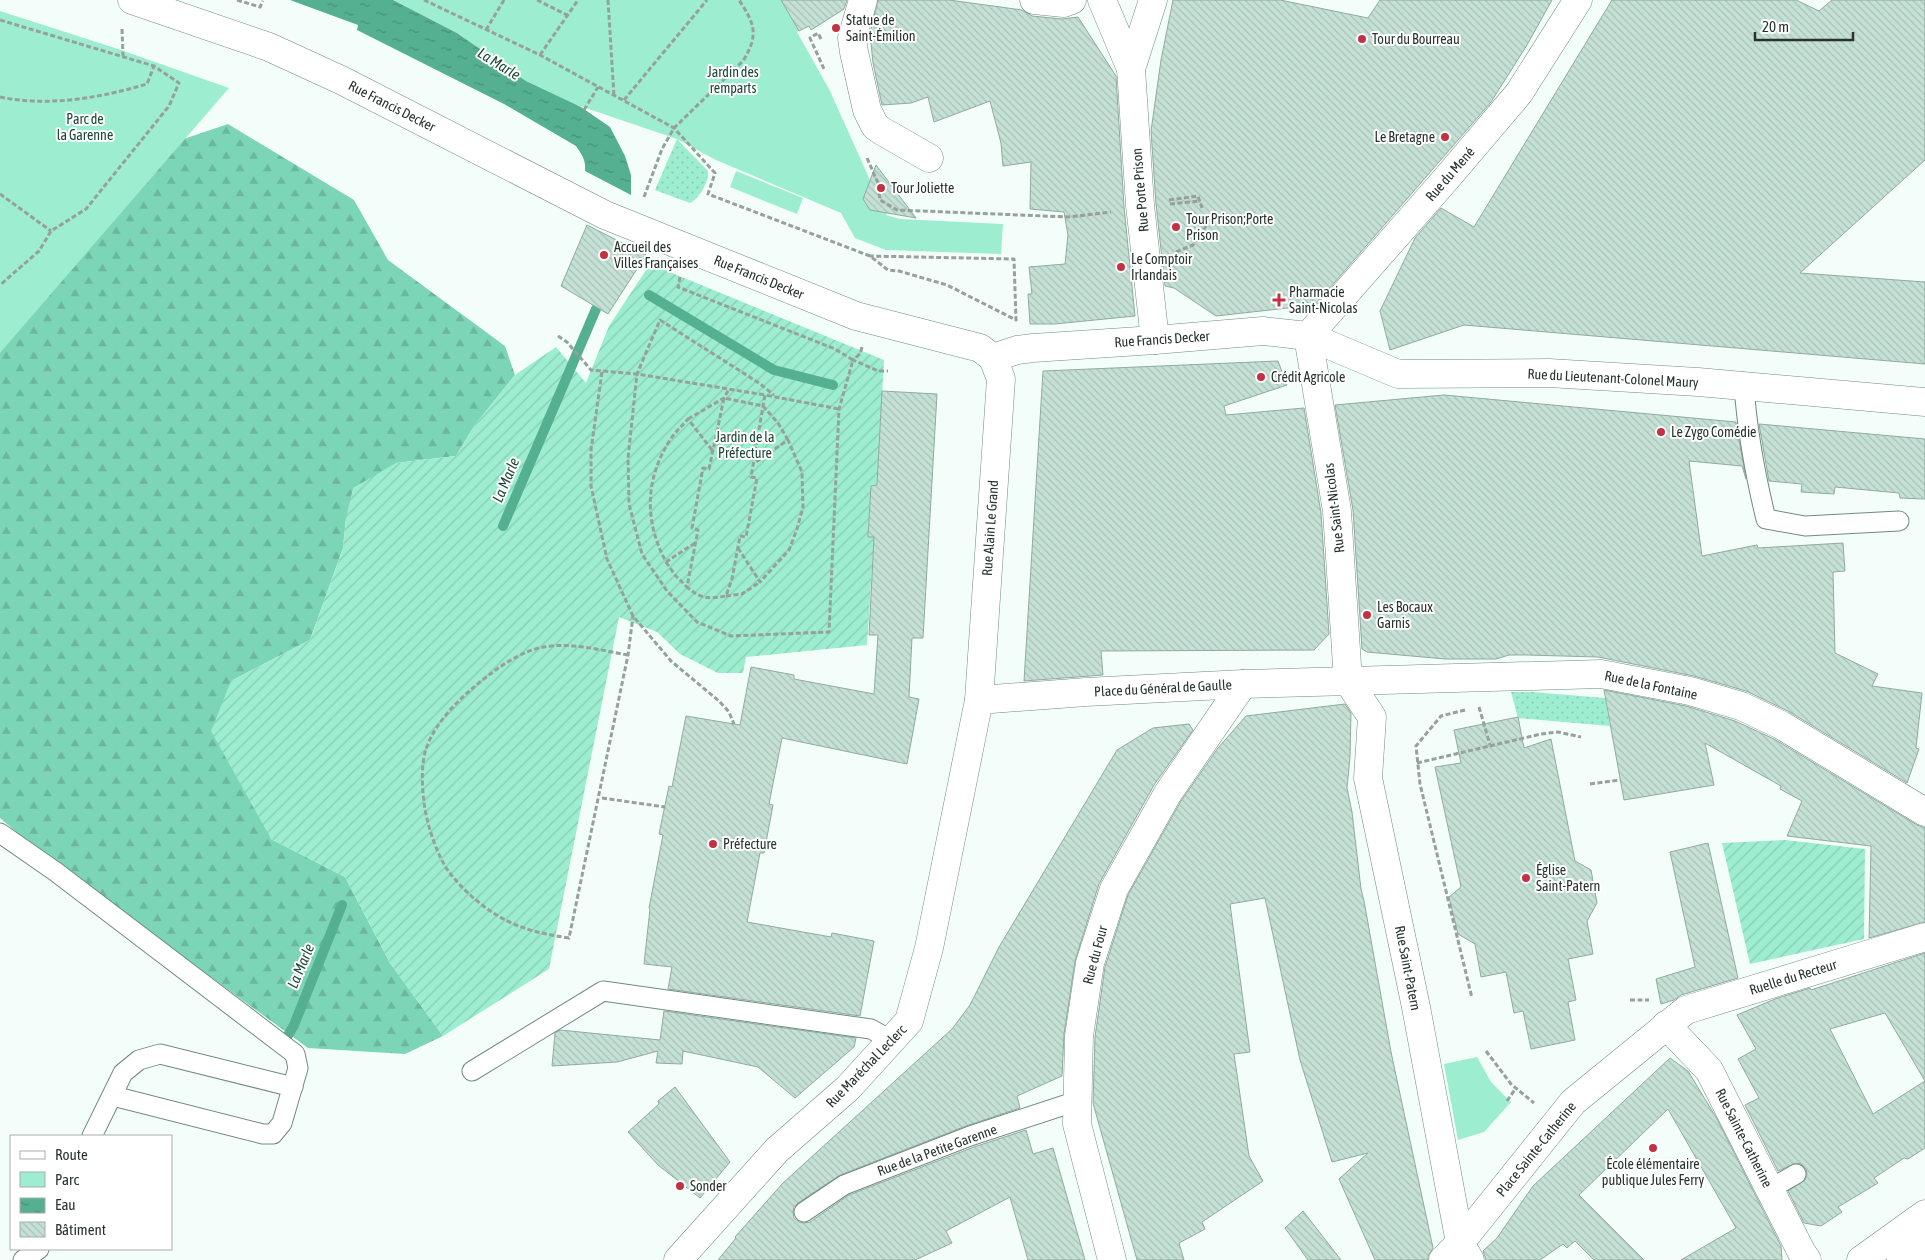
<svg xmlns="http://www.w3.org/2000/svg" width="1925" height="1260" viewBox="0 0 1925 1260" font-family="'Asap Condensed',sans-serif">
<style>
.grass{fill:url(#grass-dots)}
.forest{fill:url(#forest-firs)}
.park{fill:#9dedd0}
.garden{fill:url(#garden-furrows)}
.water{fill:url(#water-ripples)}
.lines{fill:none;stroke-linecap:round;stroke-linejoin:round}
.stream{stroke:#55b092;stroke-width:10}
.building{fill:url(#building-back-hatch);stroke:#90aba1}
.service-casing{stroke:#718b81;stroke-width:21}
.pedestrian-casing{stroke:#718b81;stroke-width:29}
.minor-casing{stroke:#718b81;stroke-width:29}
.tertiary-casing{stroke:#718b81;stroke-width:29}
.secondary-casing{stroke:#718b81;stroke-width:29}
.path{stroke:#96a19d;stroke-width:3;stroke-dasharray:5 2.5;stroke-linecap:butt}
.service{stroke:#fff;stroke-width:19}
.pedestrian{stroke:#fff;stroke-width:28}
.minor{stroke:#fff;stroke-width:28}
.tertiary{stroke:#fff;stroke-width:28}
.secondary{stroke:#fff;stroke-width:28}
.poi-dot{fill:#c23242;stroke:#fff;stroke-width:2}
.labels{text-anchor:middle;stroke-width:4;stroke-linejoin:round;paint-order:stroke}
.poi-label{font-size:14px;fill:#28332f;stroke:#fff;text-anchor:start}
.park-label{font-size:14px;fill:#1d4538;stroke:#fff}
.street-label{font-size:14px;fill:#28332f;stroke:#fff}
.water-label{font-size:15px;font-style:italic;fill:#1f473a;stroke:#fff}
</style>
<defs>
<pattern id="grass-dots" width="8" height="8" patternUnits="userSpaceOnUse" patternTransform="scale(1.25)"><rect width="8" height="8" fill="#9dedd0"/><path d="M2 2h.1M6 6h.1" fill="none" stroke="#87ccb3" stroke-width="1.8" stroke-linecap="round"/></pattern>
<pattern id="forest-firs" width="22" height="20" patternUnits="userSpaceOnUse" patternTransform="scale(1.25)"><rect width="22" height="20" fill="#7bd5b6"/><path d="M5 1l3.5 6h-7zM16 11l3.5 6h-7z" fill="#6ab79d"/></pattern>
<pattern id="garden-furrows" width="10" height="10" patternUnits="userSpaceOnUse" patternTransform="scale(1.25)"><rect width="10" height="10" fill="#9dedd0"/><path d="M-1 1l2-2M0 10L10 0M9 11l2-2" fill="none" stroke="#87ccb3"/></pattern>
<pattern id="water-ripples" width="26" height="14" patternUnits="userSpaceOnUse" patternTransform="scale(1.25)"><rect width="26" height="14" fill="#55b092"/><path d="M2 4q2-2 4 0t4 0M15 11q2-2 4 0t4 0" fill="none" stroke="#469078"/></pattern>
<pattern id="building-back-hatch" width="6" height="6" patternUnits="userSpaceOnUse" patternTransform="scale(1.25)"><rect width="6" height="6" fill="#c5e1d5"/><path d="M-1 5l2 2M0 0l6 6M5-1l2 2" fill="none" stroke="#a9c2b7"/></pattern>
</defs>
<rect width="100%" height="100%" fill="#f3fefa"/>
<g class="grass">
<path d="M677,139L708,171C709,182 699,199 690,203L655,190Z"/>
<polygon points="1511,692 1532,692 1605,698 1610,726 1518,718"/>
</g>
<polygon class="forest" points="228,124 354,200 388,260 505,346 515,375 474,426 456,456 396,463 346,518 343,548 310,640 231,681 271,839 345,877 390,963 443,1036 405,1054 308,1048 36,849 0,818 0,316 163,146"/>
<g class="park">
<polygon points="393,0 781,0 799,31 797,32 830,91 870,180 864,197 870,210 887,213 886,215 900,219 1003,224 1001,254 886,250 855,238 841,213 716,160 677,139 574,104 526,81 457,33"/>
<polygon points="0,11 118,49 229,88 0,353"/>
<polygon points="736,171 803,198 797,214 730,187"/>
<polygon points="1477,1057 1491,1082 1511,1102 1484,1132 1458,1140 1444,1064"/>
</g>
<g class="garden">
<polygon points="650,264 884,360 877,485 871,486 868,536 874,537 867,645 746,657 743,673 718,673 680,654 657,632 619,617 549,969 443,1036 390,963 345,877 271,839 211,731 231,681 310,640 343,548 346,518 353,488 396,463 456,456 474,426 515,375 556,347 586,383 609,326"/>
<polygon points="1785,840 1865,849 1864,939 1750,964 1722,843"/>
</g>
<path class="water" d="M290,0H393L457,33L526,81L581,107L610,127L625,156L631,175V195L585,171C586,160 582,155 576,146L504,104L357,30L358,25Z"/>
<g class="lines">
<g class="stream">
<polyline points="649,295 774,370 833,385"/>
<polyline points="503,526 596,309"/>
<polyline points="287,1037 294,1025 342,905"/>
</g>
</g>
<g class="building">
<polygon points="781,0 847,0 844,9 811,30 809,26 799,31"/>
<polygon points="878,0 949,0 1022,10 1032,16 1062,19 1078,17 1116,76 1124,207 1135,316 1055,324 1030,324 1028,294 1032,294 1029,267 1065,264 1068,235 1064,212 1030,209 1031,162 1003,166 1001,143 990,101 934,122 928,97 911,103 882,105 873,63 870,33"/>
<polygon points="1173,0 1280,0 1368,18 1380,0 1552,0 1527,45 1491,102 1315,305 1216,316 1174,288 1165,286 1156,204 1151,131 1161,60"/>
<polygon points="1612,0 1796,0 1819,11 1832,0 1925,0 1925,160 1800,273 1925,282 1925,364 1464,325 1390,350 1380,311 1415,238 1441,208 1474,227"/>
<polygon points="876,165 916,218 870,210 863,199"/>
<polygon points="587,225 646,255 608,314 561,286"/>
<polygon points="1278,361 1287,385 1224,406 1226,415 1304,408 1321,513 1329,634 1314,650 1101,651 1103,675 1024,681 1043,371"/>
<polygon points="882,391 937,394 923,638 912,638 909,697 919,699 907,764 782,738 769,804 773,805 764,853 760,853 747,922 831,937 832,933 874,941 860,1016 668,989 672,967 644,964 650,909 649,908 663,835 659,834 669,786 672,787 686,716 740,725 751,667 794,675 794,679 874,694 878,635 869,635 874,537 868,537 871,486 877,485"/>
<polygon points="1444,395 1736,422 1746,479 1742,466 1689,461 1702,556 1757,545 1758,548 1843,543 1845,571 1833,572 1835,653 1878,674 1872,686 1922,693 1916,748 1919,749 1907,783 1788,711 1746,691 1694,676 1598,657 1527,655 1509,655 1496,659 1445,659 1367,652 1362,649 1353,510 1335,405"/>
<polygon points="1759,424 1925,439 1925,499 1900,498 1899,493 1835,487 1834,494 1801,492 1802,484 1769,481"/>
<polygon points="1604,690 1686,706 1735,721 1774,739 1917,825 1925,828 1925,922 1869,938 1871,846 1787,836 1802,801 1780,789 1781,786 1705,743 1714,785 1624,800"/>
<polygon points="1345,704 1351,713 1350,757 1347,788 1352,812 1361,889 1364,901 1391,1052 1433,1248 1428,1256 1428,1260 1375,1260 1339,1179 1368,1153 1332,1162 1300,1060 1265,898 1230,904 1250,1052 1234,1054 1249,1156 1263,1181 1202,1222 1205,1229 1179,1243 1184,1260 1137,1260 1093,1103 1095,1037 1105,967 1128,895 1181,801 1218,748 1246,716"/>
<polygon points="1518,717 1524,748 1551,739 1575,861 1591,870 1597,903 1587,921 1593,954 1568,959 1576,1000 1568,1002 1575,1040 1531,1049 1523,1011 1514,1013 1506,972 1481,977 1475,944 1458,934 1449,897 1461,887 1435,767 1461,763 1454,730"/>
<polygon points="1189,724 1193,730 1154,785 1099,884 1075,961 1064,1034 1062,1076 1017,1096 1020,1108 966,1126 840,1175 798,1203 794,1207 793,1212 794,1218 799,1222 804,1223 810,1222 849,1195 974,1147 1026,1130 1033,1154 1053,1148 1085,1260 1028,1260 1010,1197 946,1231 952,1243 915,1260 718,1260 736,1238 735,1237 783,1183 952,1029 970,1005 999,947 1117,750 1153,728"/>
<polygon points="1708,843 1738,978 1681,995 1674,1000 1661,1004 1656,979 1695,967 1670,852"/>
<polygon points="1925,953 1925,1081 1885,1013 1830,1029 1873,1114 1925,1081 1925,1148 1908,1159 1904,1158 1874,1178 1878,1183 1838,1207 1842,1212 1821,1226 1804,1223 1788,1191 1805,1180 1807,1174 1806,1169 1801,1164 1796,1163 1778,1171 1745,1105 1759,1098 1738,1059 1756,1049 1737,1015 1775,999 1810,988 1811,990"/>
<polygon points="664,1011 856,1038 854,1047 795,1098 758,1067 683,1051 682,1064 656,1063 658,1051 617,1062 552,1066 555,1033 560,1030 660,1040"/>
<polygon points="1670,1058 1688,1071 1717,1119 1781,1246 1782,1260 1681,1260 1736,1228 1668,1109 1579,1195 1644,1260 1594,1260 1575,1241 1567,1248 1563,1244 1540,1260 1486,1260 1483,1251 1497,1238 1533,1186"/>
<polygon points="675,1087 730,1162 700,1198 658,1165 628,1132 659,1104 658,1101"/>
<polygon points="1303,1211 1341,1260 1308,1260 1285,1228"/>
</g>
<g class="lines">
<g class="service-casing">
<g id="service">
<path d="M1744,385C1747,431 1755,474 1766,519L1805,526L1899,521"/>
<polyline points="0,833 56,872 295,1054 298,1068 282,1123 273,1134 263,1134 113,1096"/>
<polyline points="472,1071 603,991 871,1029 892,1041"/>
<polyline points="92,1136 123,1073 139,1060 160,1054 293,1087"/>
<polyline points="1770,1189 1796,1174"/>
<polyline points="804,1212 844,1185 970,1136 1077,1101"/>
<polyline points="23,1260 39,1249"/>
</g>
</g>
<g class="pedestrian-casing">
<g id="pedestrian">
<polyline points="1034,0 1064,3 1072,0"/>
<polyline points="1102,0 1131,69"/>
</g>
</g>
<g class="minor-casing">
<g id="minor">
<polyline points="863,0 852,38 854,52 867,110 875,126 882,131 929,158"/>
<polyline points="1153,0 1131,69 1140,205 1155,340"/>
<polyline points="1308,336 1337,511 1348,681 1372,717 1368,778 1416,1007 1460,1243 1470,1260"/>
<polyline points="1308,336 1398,374 1549,373 1698,382 1925,402"/>
<polyline points="979,700 1086,692 1243,684 1601,674 1690,691 1741,706 1781,725 1925,812"/>
<polyline points="1666,1025 1709,1070 1802,1253 1807,1260"/>
<polyline points="1112,1260 1077,1124 1079,1036 1090,963 1114,889 1168,793 1243,684"/>
<polyline points="1443,1260 1460,1243 1573,1102 1686,1010 1925,937"/>
</g>
</g>
<g class="tertiary-casing">
<g id="tertiary">
<polyline points="132,0 269,47 341,80 605,215 856,316 980,348 993,358"/>
<polyline points="993,358 1017,350 1033,348 1155,340 1263,331 1308,336 1446,179 1519,93 1578,0"/>
<polyline points="678,1260 777,1150 848,1088 909,1021 929,948 979,700 1001,379 993,358"/>
</g>
</g>
<g class="secondary-casing">
<g id="secondary">
<polyline points="1861,1260 1925,1214"/>
<polyline points="1901,1260 1925,1243"/>
</g>
</g>
<g class="path">
<polyline points="237,0 260,7 263,1"/>
<polyline points="424,0 540,55 674,128 715,173 708,194 870,256 888,270 899,271 947,285 1016,320 1014,259 870,256"/>
<polyline points="537,0 567,15"/>
<polyline points="608,0 614,96"/>
<polyline points="0,20 154,66 179,83 169,106 86,209 51,231 39,251 0,285"/>
<polyline points="122,29 123,56"/>
<polyline points="486,30 504,0"/>
<polyline points="821,39 818,33 810,38 824,69"/>
<polyline points="540,55 578,0"/>
<path d="M0,97C48,107 100,98 147,84L154,66"/>
<polyline points="624,100 707,0"/>
<polyline points="584,110 598,87"/>
<polyline points="867,158 878,183 880,200 897,210 1069,217 1111,212"/>
<polyline points="0,194 51,231"/>
<path d="M644,197L662,149L674,128L743,61C759,35 755,24 739,0"/>
<polyline points="1169,200 1198,196 1202,208"/>
<polyline points="1170,204 1200,201"/>
<polyline points="1176,252 1193,245 1206,226"/>
<polyline points="680,277 678,287 835,349 853,360 839,409 829,632 731,636 697,622 667,591 642,554 629,504 628,458 637,374 660,320 759,383 774,395"/>
<polyline points="558,336 567,342 591,370 637,374 765,395"/>
<polyline points="862,347 860,354 853,360 878,371 888,371"/>
<polyline points="602,372 591,450 591,486 607,559 633,616 671,661 719,701 729,712 734,724"/>
<polyline points="688,419 724,398 729,389"/>
<path d="M788,440L778,423L763,406L724,398L709,469L703,468L692,528L698,530L687,587C701,599 708,599 726,596L732,579L740,536L746,537L757,478L751,477L763,406L765,395L839,409"/>
<path d="M695,543L666,562C644,521 645,479 670,440C675,432 682,426 688,419L712,450"/>
<polyline points="738,548 760,582 789,550 797,529 803,507 802,472 788,440 753,464"/>
<polyline points="666,562 675,575 687,587"/>
<polyline points="726,596 742,594 760,582"/>
<path d="M628,655C599,650 568,641 539,648C515,654 492,672 474,687C455,703 434,725 426,749C421,764 422,787 424,802C426,822 437,856 449,872C465,893 490,914 514,924C532,932 550,935 569,938L628,655L633,616"/>
<polyline points="1479,707 1490,745"/>
<polyline points="1465,710 1441,716 1416,746 1420,784 1472,998"/>
<polyline points="1417,763 1541,734 1558,732 1581,737"/>
<polyline points="1590,784 1620,780"/>
<polyline points="602,798 665,807"/>
<polyline points="1630,1000 1649,1000"/>
<polyline points="1486,1051 1511,1084 1534,1103"/>
<polyline points="1507,1101 1516,1088"/>
</g>
<use href="#service" class="service"/>
<use href="#pedestrian" class="pedestrian"/>
<use href="#minor" class="minor"/>
<use href="#tertiary" class="tertiary"/>
<use href="#secondary" class="secondary"/>
</g>
<g class="poi-dot">
<circle cx="836" cy="28" r="5"/>
<circle cx="1362" cy="39" r="5"/>
<circle cx="1445" cy="137" r="5"/>
<circle cx="881" cy="188" r="5"/>
<circle cx="1176" cy="227" r="5"/>
<circle cx="604" cy="255" r="5"/>
<circle cx="1121" cy="267" r="5"/>
<path d="M1276.5 292.5h5v5h5v5h-5v5h-5v-5h-5v-5h5z"/>
<circle cx="1261" cy="377" r="5"/>
<circle cx="1661" cy="432" r="5"/>
<circle cx="1367" cy="615" r="5"/>
<circle cx="713" cy="844" r="5"/>
<circle cx="1526" cy="878" r="5"/>
<circle cx="1653" cy="1148" r="5"/>
<circle cx="680" cy="1186" r="5"/>
</g>
<g class="labels">
<g class="poi-label">
<text x="846" y="25">Statue de<tspan x="846" dy="16">Saint-Émilion</tspan></text>
<text x="1372" y="44">Tour du Bourreau</text>
<text x="1435" y="142" text-anchor="end">Le Bretagne</text>
<text x="891" y="193">Tour Joliette</text>
<text x="1186" y="224">Tour Prison;Porte<tspan x="1186" dy="16">Prison</tspan></text>
<text x="614" y="252">Accueil des<tspan x="614" dy="16">Villes Françaises</tspan></text>
<text x="1131" y="264">Le Comptoir<tspan x="1131" dy="16">Irlandais</tspan></text>
<text x="1289" y="297">Pharmacie<tspan x="1289" dy="16">Saint-Nicolas</tspan></text>
<text x="1271" y="382">Crédit Agricole</text>
<text x="1671" y="437">Le Zygo Comédie</text>
<text x="1377" y="612">Les Bocaux<tspan x="1377" dy="16">Garnis</tspan></text>
<text x="723" y="849">Préfecture</text>
<text x="1536" y="875">Église<tspan x="1536" dy="16">Saint-Patern</tspan></text>
<text x="1653" y="1169" text-anchor="middle">École élémentaire<tspan x="1653" dy="16">publique Jules Ferry</tspan></text>
<text x="690" y="1191">Sonder</text>
</g>
<g class="park-label">
<text x="733" y="77">Jardin des<tspan x="733" dy="16">remparts</tspan></text>
<text x="85" y="124">Parc de<tspan x="85" dy="16">la Garenne</tspan></text>
<text x="745" y="442">Jardin de la<tspan x="745" dy="16">Préfecture</tspan></text>
</g>
<g class="street-label">
<text transform="translate(392 106) rotate(27)" y="5">Rue Francis Decker</text>
<text transform="translate(1450 174) rotate(-49)" y="5">Rue du Mené</text>
<text transform="translate(1140 190) rotate(-95)" y="5">Rue Porte Prison</text>
<text transform="translate(759 277) rotate(22)" y="5">Rue Francis Decker</text>
<text transform="translate(1162 339) rotate(-4)" y="5">Rue Francis Decker</text>
<text transform="translate(1613 378) rotate(3)" y="5">Rue du Lieutenant-Colonel Maury</text>
<text transform="translate(1334 508) rotate(-97)" y="5">Rue Saint-Nicolas</text>
<text transform="translate(990 528) rotate(-86)" y="5">Rue Alain Le Grand</text>
<text transform="translate(1651 685) rotate(12)" y="5">Rue de la Fontaine</text>
<text transform="translate(1163 688) rotate(-3)" y="5">Place du Général de Gaulle</text>
<text transform="translate(1095 955) rotate(-75)" y="5">Rue du Four</text>
<text transform="translate(1408 968) rotate(79)" y="5">Rue Saint-Patern</text>
<text transform="translate(1793 977) rotate(-17)" y="5">Ruelle du Recteur</text>
<text transform="translate(866 1066) rotate(-46)" y="5">Rue Maréchal Leclerc</text>
<text transform="translate(1744 1138) rotate(63)" y="5">Rue Sainte-Catherine</text>
<text transform="translate(1536 1149) rotate(-51)" y="5">Place Sainte-Catherine</text>
<text transform="translate(937 1150) rotate(-20)" y="5">Rue de la Petite Garenne</text>
</g>
<g class="water-label">
<text transform="translate(499 64) rotate(32)" y="5">La Marle</text>
<text transform="translate(506 480) rotate(-67)" y="5">La Marle</text>
<text transform="translate(301 966) rotate(-67)" y="5">La Marle</text>
</g>
</g>
<rect x="10" y="1135" width="162" height="115" fill="#ffffff" stroke="#a9adac"/>
<rect x="20" y="1151" width="25" height="8" fill="#ffffff" stroke="#a9adac"/>
<text x="55" y="1160" font-size="15" fill="#28332f">Route</text>
<rect x="20" y="1172" width="25" height="15" fill="#9dedd0" stroke="#a9adac"/>
<text x="55" y="1185" font-size="15" fill="#28332f">Parc</text>
<rect x="20" y="1198" width="25" height="15" fill="url(#water-ripples)" stroke="#a9adac"/>
<text x="55" y="1210" font-size="15" fill="#28332f">Eau</text>
<rect x="20" y="1222" width="25" height="15" fill="url(#building-back-hatch)" stroke="#a9adac"/>
<text x="55" y="1235" font-size="15" fill="#28332f">Bâtiment</text>
<path d="M1755 32v8h98v-8" fill="none" stroke="#28332f" stroke-width="2.5"/>
<text x="1762" y="32" font-size="15" fill="#28332f" stroke="#ffffff" stroke-width="4" paint-order="stroke">20 m</text>
</svg>
